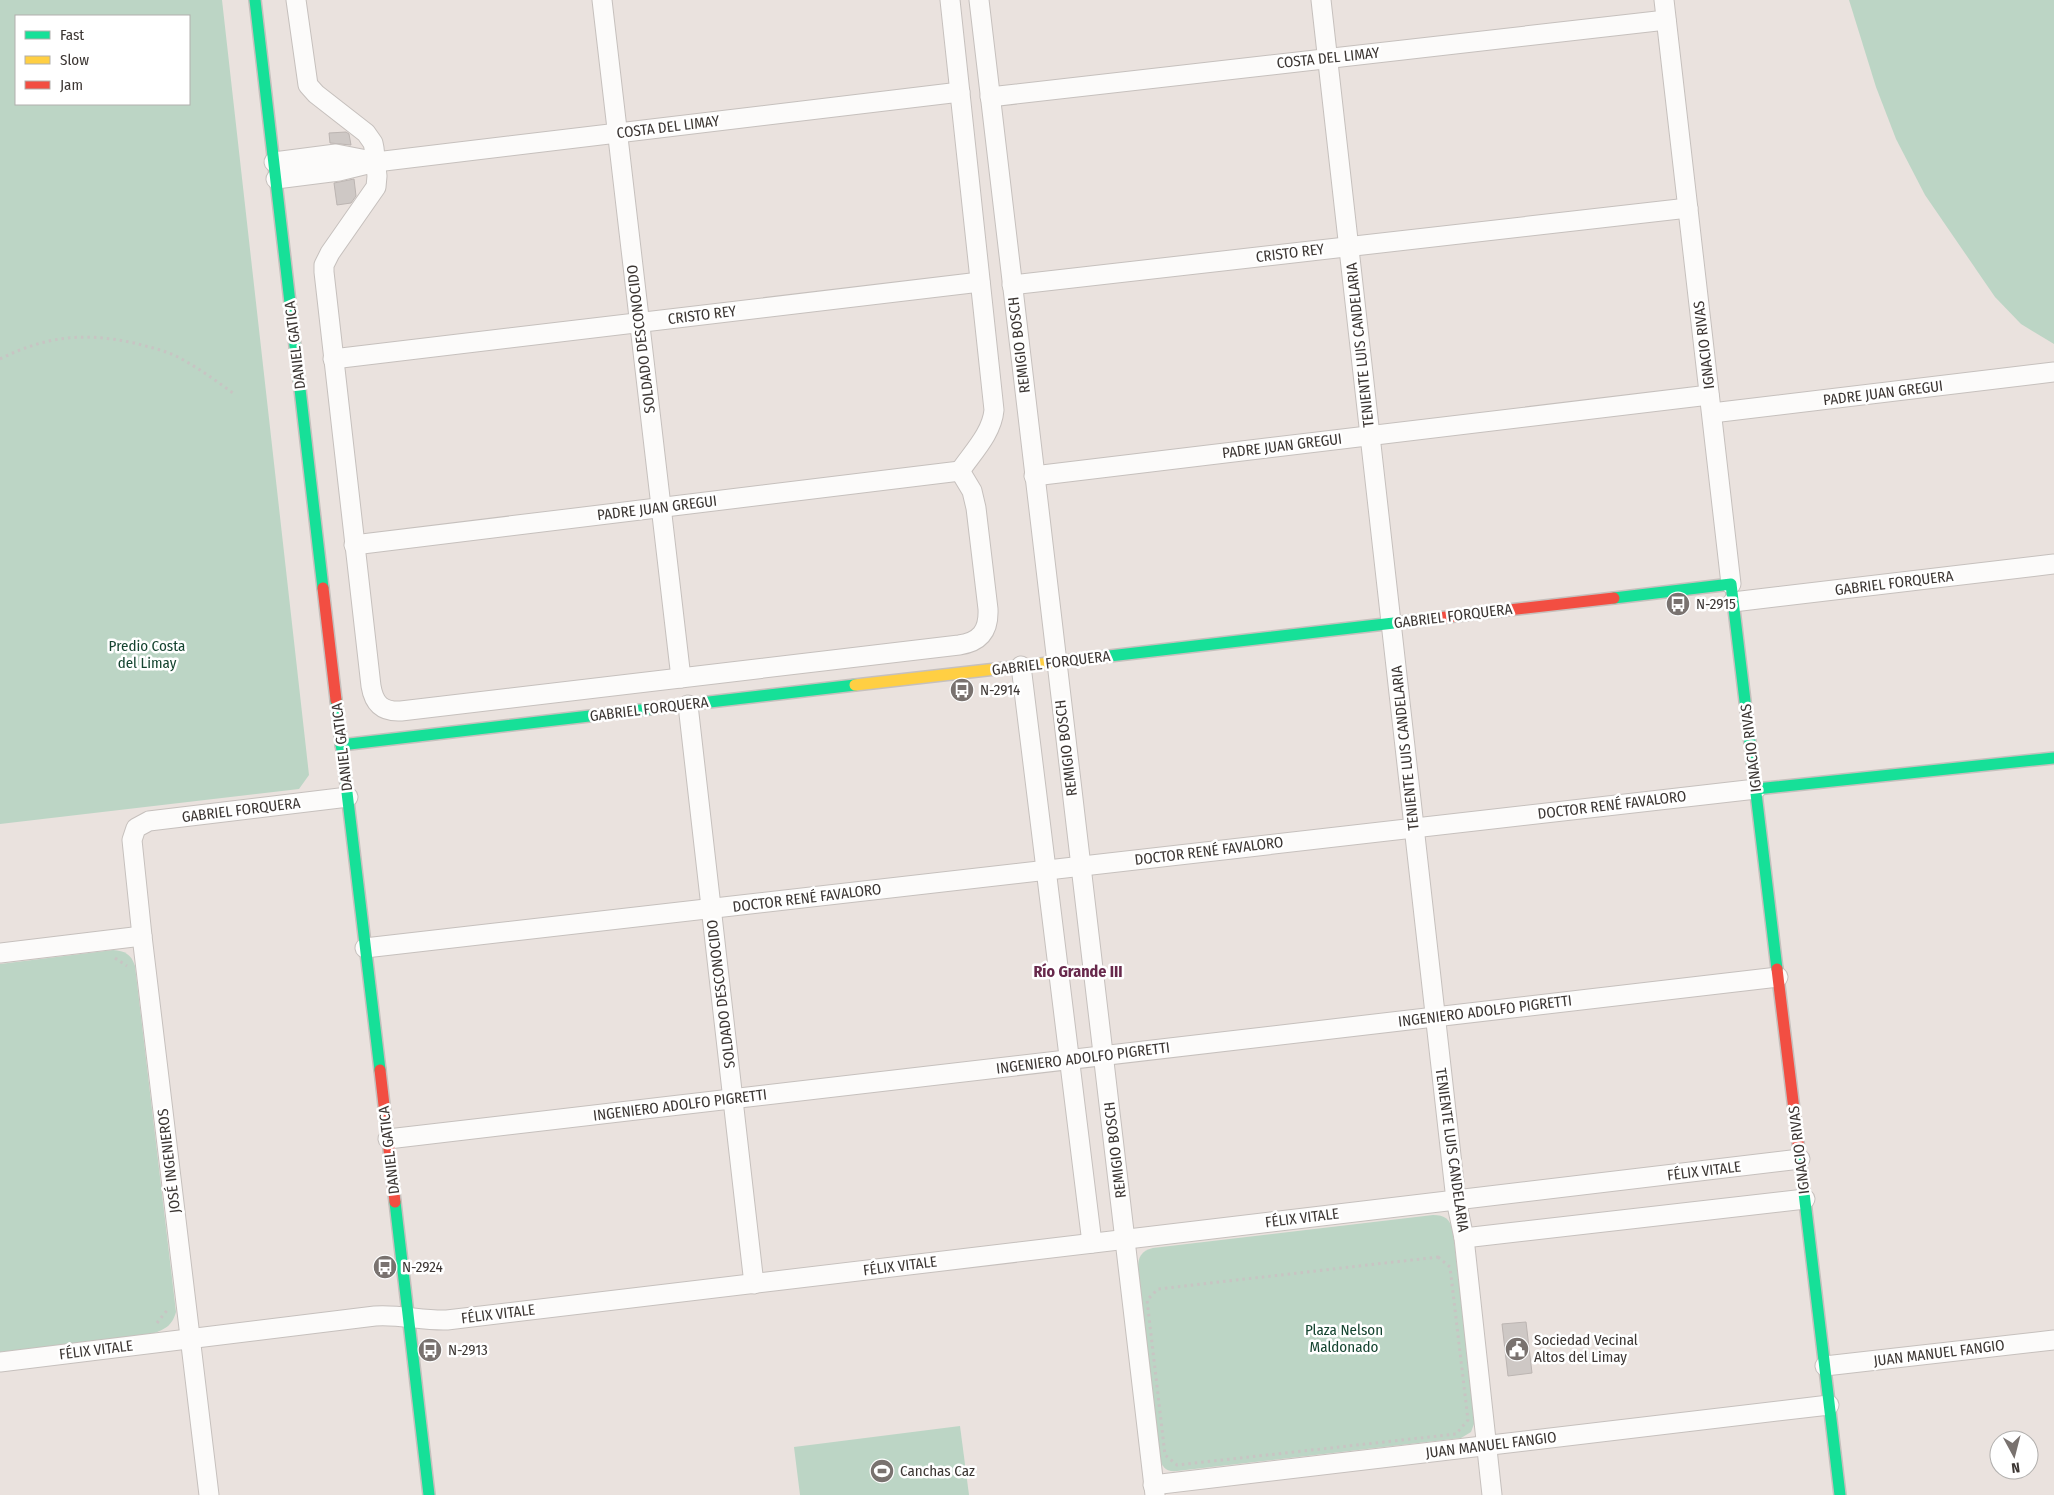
<svg xmlns="http://www.w3.org/2000/svg" width="2054" height="1495" viewBox="0 0 2054 1495" font-family="'Fira Sans Condensed',sans-serif">
<style>
.green{fill:#bcd5c5;fill-rule:evenodd}
.building{fill:#cec8c5;stroke:#bcb5b2}
.lines{fill:none;stroke-linecap:round;stroke-linejoin:round}
.street-casing{stroke:#c6c0bd;stroke-width:21}
.fast-casing{stroke:#c6c0bd;stroke-width:14}
.slow-casing{stroke:#c6c0bd;stroke-width:14}
.jam-casing{stroke:#c6c0bd;stroke-width:14}
.path{stroke:#c8c4c3;stroke-width:3;stroke-dasharray:2.5 4;stroke-linecap:butt}
.street{stroke:#fcfbfa;stroke-width:19}
.fast{stroke:#16e098;stroke-width:11}
.slow{stroke:#ffcf43;stroke-width:11}
.jam{stroke:#f24e42;stroke-width:11}
.labels{text-anchor:middle;stroke-width:5;stroke-linejoin:round;paint-order:stroke}
.street-label{font-size:15px;fill:#3c3633;stroke:#fff}
.poi-label{font-size:15px;fill:#3c3633;stroke:#fff;text-anchor:start}
.park-label{font-size:15px;fill:#154430;stroke:#fff}
.neighbourhood-label{font-size:16px;font-weight:bold;fill:#67284b;stroke:#fff}
</style>
<rect width="100%" height="100%" fill="#eae2de"/>
<g class="green">
<path d="M0,0H222L309,775L299,789L0,824ZM16,16H189V104H16Z"/>
<polygon points="1849,0 2054,0 2054,344 2021,324 1995,297 1925,195 1896,139 1876,87"/>
<path d="M113,950C125,951 131,954 135,966L176,1312C172,1326 165,1329 152,1334L0,1352V964Z"/>
<path d="M1433,1215C1445,1215 1450,1219 1453,1231L1475,1421L1471,1432L1461,1438L1177,1471C1165,1472 1162,1467 1159,1456L1138,1269C1138,1257 1141,1251 1153,1248Z"/>
<polygon points="960,1426 969,1495 800,1495 794,1447"/>
</g>
<g class="building">
<polygon points="346,132 349,134 351,145 330,143 329,133"/>
<polygon points="354,179 356,196 351,203 337,205 334,183"/>
<polygon points="1526,1322 1532,1373 1508,1376 1502,1324"/>
</g>
<g class="lines">
<g class="street-casing">
<g id="street">
<path d="M296,0L308,85L316,94L366,133L373,143L374,148L377,176L376,187L330,253L324,265V272L371,686C374,704 382,712 401,711L959,645C980,642 989,631 988,609L976,508L972,491L960,471"/>
<polyline points="602,0 681,678"/>
<path d="M950,0L994,410C992,433 973,452 960,471"/>
<polyline points="979,0 1155,1495"/>
<polyline points="1321,0 1456,1200 1464,1238 1492,1495"/>
<polyline points="1664,0 1731,584"/>
<polyline points="990,97 1666,20"/>
<polyline points="274,162 336,154 372,161"/>
<polyline points="276,179 339,171 376,162 960,92"/>
<polyline points="1012,285 1688,208"/>
<polyline points="333,359 980,282"/>
<polyline points="1712,413 2054,372"/>
<polyline points="1034,476 1709,395"/>
<polyline points="354,545 960,471"/>
<polyline points="1733,602 2054,564"/>
<polyline points="1021,666 1092,1243"/>
<polyline points="688,705 754,1284"/>
<polyline points="365,948 1756,789"/>
<polyline points="0,953 142,936"/>
<polyline points="388,1139 1778,977"/>
<polyline points="1464,1238 1805,1199"/>
<path d="M0,1362L375,1316C399,1314 423,1321 447,1320L1800,1159"/>
<polyline points="1825,1366 2054,1340"/>
<polyline points="1153,1485 1829,1405"/>
<polyline points="209,1495 142,936 132,840 136,828 149,821 348,797"/>
</g>
</g>
<g class="fast-casing">
<g id="fast">
<polyline points="255,0 323,588"/>
<polyline points="1614,598 1731,584 1777,969"/>
<polyline points="1075,660 1411,621"/>
<polyline points="336,700 380,1070"/>
<polyline points="341,745 855,685"/>
<polyline points="1756,789 2054,758"/>
<polyline points="1799,1151 1840,1495"/>
<polyline points="395,1202 429,1495"/>
</g>
</g>
<g class="slow-casing">
<polyline id="slow" points="855,685 1075,660"/>
</g>
<g class="jam-casing">
<g id="jam">
<polyline points="323,588 336,700"/>
<polyline points="1411,621 1614,598"/>
<polyline points="1777,969 1799,1151"/>
<polyline points="380,1070 395,1202"/>
</g>
</g>
<g class="path">
<path d="M0,359C46,336 84,332 134,343C149,347 164,350 178,357C197,367 215,380 233,393"/>
<polyline points="115,958 127,966"/>
<polygon points="1438,1257 1450,1267 1468,1420 1456,1434 1177,1465 1165,1455 1147,1300 1158,1289"/>
<polyline points="157,1323 168,1309"/>
</g>
<use href="#street" class="street"/>
<use href="#fast" class="fast"/>
<use href="#slow" class="slow"/>
<use href="#jam" class="jam"/>
</g>
<defs>
<g id="bus-disc" transform="scale(1.25)"><circle r="9.5" fill="#79726f" stroke="#fff"/><path d="M-5-6H5V4H4V6H2V4H-2V6H-4V4H-5ZM-3.5-4V0h7V-4ZM-3.5 1.2v1.5H-2V1.2ZM2 1.2v1.5H3.5V1.2Z" fill="#fff"/></g>
<g id="civic-disc" transform="scale(1.25)"><circle r="9.5" fill="#79726f" stroke="#fff"/><path d="M-.6-6.5H3V-4.5H.6V-3L4-1V1h2V6H-6V1h2V-1L-.6-3ZM-1.2 2.5V6h2.4V2.5Z" fill="#fff"/></g>
<g id="stadium-disc" transform="scale(1.25)"><circle r="9.5" fill="#79726f" stroke="#fff"/><path d="M0-5a6.5 5 0 1 0 0 10a6.5 5 0 1 0 0-10ZM-3.5-1.8h7v3.6h-7Z" fill="#fff"/></g>
</defs>
<g fill-rule="evenodd">
<use href="#bus-disc" x="1678" y="604"/>
<use href="#bus-disc" x="962" y="690"/>
<use href="#bus-disc" x="385" y="1267"/>
<use href="#civic-disc" x="1517" y="1349"/>
<use href="#bus-disc" x="430" y="1350"/>
<use href="#stadium-disc" x="882" y="1471"/>
</g>
<g class="labels">
<g class="street-label">
<text transform="translate(1328 58) rotate(-6)" y="5">COSTA DEL LIMAY</text>
<text transform="translate(668 127) rotate(-7)" y="5">COSTA DEL LIMAY</text>
<text transform="translate(1290 253) rotate(-7)" y="5">CRISTO REY</text>
<text transform="translate(702 315) rotate(-7)" y="5">CRISTO REY</text>
<text transform="translate(641 339) rotate(-97)" y="5">SOLDADO DESCONOCIDO</text>
<text transform="translate(295 345) rotate(-97)" y="5">DANIEL GATICA</text>
<text transform="translate(1019 345) rotate(-97)" y="5">REMIGIO BOSCH</text>
<text transform="translate(1360 345) rotate(-96)" y="5">TENIENTE LUIS CANDELARIA</text>
<text transform="translate(1704 345) rotate(-97)" y="5">IGNACIO RIVAS</text>
<text transform="translate(1883 393) rotate(-7)" y="5">PADRE JUAN GREGUI</text>
<text transform="translate(1282 446) rotate(-7)" y="5">PADRE JUAN GREGUI</text>
<text transform="translate(657 508) rotate(-7)" y="5">PADRE JUAN GREGUI</text>
<text transform="translate(1894 583) rotate(-7)" y="5">GABRIEL FORQUERA</text>
<text transform="translate(1453 616) rotate(-7)" y="5">GABRIEL FORQUERA</text>
<text transform="translate(1051 663) rotate(-7)" y="5">GABRIEL FORQUERA</text>
<text transform="translate(649 709) rotate(-7)" y="5">GABRIEL FORQUERA</text>
<text transform="translate(342 747) rotate(-97)" y="5">DANIEL GATICA</text>
<text transform="translate(1066 748) rotate(-97)" y="5">REMIGIO BOSCH</text>
<text transform="translate(1405 748) rotate(-96)" y="5">TENIENTE LUIS CANDELARIA</text>
<text transform="translate(1751 748) rotate(-97)" y="5">IGNACIO RIVAS</text>
<text transform="translate(1612 805) rotate(-7)" y="5">DOCTOR RENÉ FAVALORO</text>
<text transform="translate(241 810) rotate(-7)" y="5">GABRIEL FORQUERA</text>
<text transform="translate(1209 851) rotate(-7)" y="5">DOCTOR RENÉ FAVALORO</text>
<text transform="translate(807 898) rotate(-7)" y="5">DOCTOR RENÉ FAVALORO</text>
<text transform="translate(721 994) rotate(-97)" y="5">SOLDADO DESCONOCIDO</text>
<text transform="translate(1485 1011) rotate(-7)" y="5">INGENIERO ADOLFO PIGRETTI</text>
<text transform="translate(1083 1058) rotate(-7)" y="5">INGENIERO ADOLFO PIGRETTI</text>
<text transform="translate(680 1105) rotate(-7)" y="5">INGENIERO ADOLFO PIGRETTI</text>
<text transform="translate(389 1150) rotate(-97)" y="5">DANIEL GATICA</text>
<text transform="translate(1115 1150) rotate(-97)" y="5">REMIGIO BOSCH</text>
<text transform="translate(1452 1150) rotate(82)" y="5">TENIENTE LUIS CANDELARIA</text>
<text transform="translate(1799 1150) rotate(-97)" y="5">IGNACIO RIVAS</text>
<text transform="translate(169 1161) rotate(-97)" y="5">JOSÉ INGENIEROS</text>
<text transform="translate(1704 1171) rotate(-7)" y="5">FÉLIX VITALE</text>
<text transform="translate(1302 1218) rotate(-7)" y="5">FÉLIX VITALE</text>
<text transform="translate(900 1266) rotate(-7)" y="5">FÉLIX VITALE</text>
<text transform="translate(498 1314) rotate(-7)" y="5">FÉLIX VITALE</text>
<text transform="translate(96 1350) rotate(-7)" y="5">FÉLIX VITALE</text>
<text transform="translate(1939 1353) rotate(-7)" y="5">JUAN MANUEL FANGIO</text>
<text transform="translate(1491 1445) rotate(-7)" y="5">JUAN MANUEL FANGIO</text>
</g>
<g class="poi-label">
<text x="1696" y="609">N-2915</text>
<text x="980" y="695">N-2914</text>
<text x="402" y="1272">N-2924</text>
<text x="1534" y="1345">Sociedad Vecinal<tspan x="1534" dy="17">Altos del Limay</tspan></text>
<text x="448" y="1355">N-2913</text>
<text x="900" y="1476">Canchas Caz</text>
</g>
<g class="park-label">
<text x="147" y="651">Predio Costa<tspan x="147" dy="17">del Limay</tspan></text>
<text x="1344" y="1335">Plaza Nelson<tspan x="1344" dy="17">Maldonado</tspan></text>
</g>
<g class="neighbourhood-label">
<text x="1078" y="977">Río Grande III</text>
</g>
</g>
<rect x="15" y="15" width="175" height="90" fill="#ffffff" stroke="#b1afad"/>
<rect x="25" y="31" width="25" height="8" fill="#16e098" stroke="#b1afad"/>
<text x="60" y="40" font-size="15" fill="#3c3633">Fast</text>
<rect x="25" y="56" width="25" height="8" fill="#ffcf43" stroke="#b1afad"/>
<text x="60" y="65" font-size="15" fill="#3c3633">Slow</text>
<rect x="25" y="81" width="25" height="8" fill="#f24e42" stroke="#b1afad"/>
<text x="60" y="90" font-size="15" fill="#3c3633">Jam</text>
<g transform="translate(2014 1455) rotate(173)"><circle r="24" fill="#ffffff" stroke="#b1afad"/>
<path d="M0-4L9 19L0 12L-9 19Z" fill="#79726f"/>
<text y="-8" font-size="14" font-weight="bold" text-anchor="middle" fill="#3c3633">N</text>
</g>
</svg>
